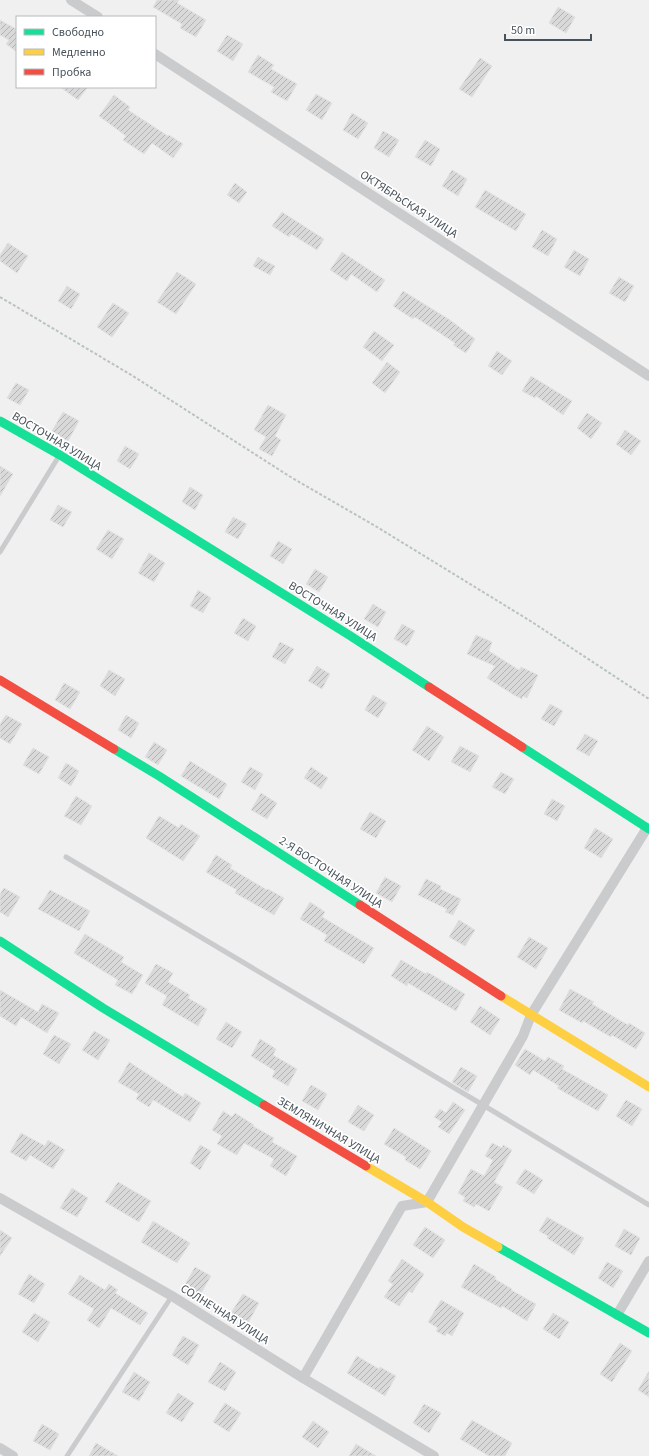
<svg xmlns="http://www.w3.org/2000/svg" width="649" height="1456" viewBox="0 0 649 1456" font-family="'Source Sans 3',sans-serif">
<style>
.building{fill:url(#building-hatch);stroke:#e1e2e3}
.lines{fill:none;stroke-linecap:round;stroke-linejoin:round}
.path{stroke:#b9c3c0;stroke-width:2;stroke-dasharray:3 2;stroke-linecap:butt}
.lane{stroke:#cacbcd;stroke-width:5}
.street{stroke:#cacbcd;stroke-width:10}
.fast{stroke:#16e098;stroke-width:9}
.slow{stroke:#ffcf43;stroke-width:9}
.jam{stroke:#f24e42;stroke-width:9}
.labels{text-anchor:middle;stroke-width:3.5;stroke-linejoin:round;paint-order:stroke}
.street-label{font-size:12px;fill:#48525a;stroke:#fff}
</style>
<defs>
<pattern id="building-hatch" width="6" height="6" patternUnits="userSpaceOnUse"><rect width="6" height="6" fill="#d9d9da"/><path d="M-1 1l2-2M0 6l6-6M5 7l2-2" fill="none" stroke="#b2b3b4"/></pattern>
</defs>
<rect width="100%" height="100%" fill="#f0f0f0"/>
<g class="building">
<polygon points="157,0 179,0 177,3 206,20 196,37 180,28 182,24 153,7"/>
<polygon points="558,7 575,17 566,33 549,23"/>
<polygon points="0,20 16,29 17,27 17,52 6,44 9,40 0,35"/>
<polygon points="227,35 243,44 233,61 217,51"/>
<polygon points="258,55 274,65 271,69 297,84 287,101 271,92 274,87 248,72"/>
<polygon points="480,58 492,66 472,97 459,89"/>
<polygon points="60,87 88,87 78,100"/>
<polygon points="316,94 332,103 322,120 306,110"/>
<polygon points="114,95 130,107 128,110 168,136 169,135 183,144 173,158 152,143 144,154 123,140 126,136 99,116"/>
<polygon points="352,113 368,123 358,139 343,130"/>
<polygon points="383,131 399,140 389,157 374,148"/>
<polygon points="425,140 440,149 431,166 415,157"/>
<polygon points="452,170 467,179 458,196 442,186"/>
<polygon points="235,183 247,192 239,203 227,195"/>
<polygon points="485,190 526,214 516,231 475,207"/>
<polygon points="282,212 324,239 317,250 291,234 289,237 272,226"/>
<polygon points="542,230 557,239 548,256 532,247"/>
<polygon points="8,243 28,256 17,273 0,261 0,255"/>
<polygon points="574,250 589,259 580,276 564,267"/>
<polygon points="342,252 385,280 377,292 351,274 347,281 330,270"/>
<polygon points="258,257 275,266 270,275 253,266"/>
<polygon points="177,272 196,284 176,314 157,302"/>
<polygon points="619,277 634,286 625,302 609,293"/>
<polygon points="67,286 80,294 71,309 58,301"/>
<polygon points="403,291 450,320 475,339 466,353 453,345 455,343 415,317 413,319 393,306"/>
<polygon points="113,303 129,313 112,337 97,327"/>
<polygon points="374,331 394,345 382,361 363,347"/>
<polygon points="497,351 512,361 502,375 488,366"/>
<polygon points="387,362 400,372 385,393 372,383"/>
<polygon points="531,376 572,401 563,415 536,396 535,398 522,391"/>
<polygon points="16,383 29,390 20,405 7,398"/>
<polygon points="268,405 286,415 275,436 281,440 272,456 259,449 266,437 254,430"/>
<polygon points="63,412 79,421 68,441 52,431"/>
<polygon points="587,413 602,423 591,439 577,428"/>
<polygon points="625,430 641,441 631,455 616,444"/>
<polygon points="125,446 139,454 130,469 117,461"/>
<polygon points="0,466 13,474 0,496"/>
<polygon points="190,487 203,495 195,510 182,502"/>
<polygon points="58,505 72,512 63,527 50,520"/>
<polygon points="233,517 247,524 238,539 225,532"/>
<polygon points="108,530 124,539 112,559 96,549"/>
<polygon points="278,541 292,549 283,564 270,556"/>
<polygon points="149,553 165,563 154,582 138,573"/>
<polygon points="315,569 328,577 319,592 306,584"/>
<polygon points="198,590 211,598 203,613 190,606"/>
<polygon points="373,604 386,612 378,627 364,619"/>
<polygon points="243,618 256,626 248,641 234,633"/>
<polygon points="402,624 415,631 407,646 394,639"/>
<polygon points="476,635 492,642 489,651 519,670 521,667 538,675 527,698 523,696 522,699 514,695 487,678 495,666 467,654"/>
<polygon points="280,642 294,649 285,664 272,657"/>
<polygon points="317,666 330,674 322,689 308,681"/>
<polygon points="109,670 125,679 115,696 100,686"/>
<polygon points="64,683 80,692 70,709 55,700"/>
<polygon points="373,695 387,703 378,718 365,710"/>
<polygon points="550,704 563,711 554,726 541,719"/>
<polygon points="6,715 22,724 10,744 0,738 0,724"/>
<polygon points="126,715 139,723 131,738 118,730"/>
<polygon points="427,726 444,737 429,761 412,750"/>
<polygon points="585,734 598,741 589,756 576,749"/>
<polygon points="154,742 167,750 158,765 145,757"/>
<polygon points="460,746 479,756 470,772 451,762"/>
<polygon points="33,748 49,757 39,774 23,765"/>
<polygon points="190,761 227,784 219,799 181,776"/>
<polygon points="66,763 79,771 71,786 58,778"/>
<polygon points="250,767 263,774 255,790 241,782"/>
<polygon points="311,767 328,778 321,789 304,778"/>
<polygon points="501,772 514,779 505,794 492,787"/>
<polygon points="261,793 277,803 267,819 251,810"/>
<polygon points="76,796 92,806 81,825 64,816"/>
<polygon points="552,799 565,806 557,821 544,814"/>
<polygon points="370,812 386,821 376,838 360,829"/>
<polygon points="159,816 179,828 181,824 200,836 183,861 146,838"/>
<polygon points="595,828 613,839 601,858 584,848"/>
<polygon points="216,855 232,865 230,868 267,890 268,889 284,898 274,915 235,893 237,890 206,872"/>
<polygon points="385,877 401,886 392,902 376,893"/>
<polygon points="426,879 441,886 440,889 461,899 453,915 445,912 447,909 418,895"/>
<polygon points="4,888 20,897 8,917 0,912 0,894"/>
<polygon points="50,890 90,911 79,931 38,909"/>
<polygon points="310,902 325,912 322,917 374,948 364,964 324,941 327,935 300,919"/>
<polygon points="459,920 475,930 465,946 449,937"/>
<polygon points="85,934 124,957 121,962 143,975 132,994 115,985 118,980 74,953"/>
<polygon points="529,937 548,948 536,969 517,957"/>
<polygon points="401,960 426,974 427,972 465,994 456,1011 408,983 407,986 391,976"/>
<polygon points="156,964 173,973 168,982 190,995 188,998 207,1009 198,1026 162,1005 167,996 145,983"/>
<polygon points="570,989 594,1002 592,1004 628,1025 629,1023 645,1033 636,1049 612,1035 611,1037 583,1021 582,1023 559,1010"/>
<polygon points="0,990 38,1012 42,1004 59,1013 47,1033 21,1017 16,1026 0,1016"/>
<polygon points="480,1006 500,1019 490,1035 470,1022"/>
<polygon points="226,1022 242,1032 232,1048 216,1039"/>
<polygon points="94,1031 110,1040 98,1060 82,1050"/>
<polygon points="54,1035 71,1044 59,1064 43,1054"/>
<polygon points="260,1039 276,1049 273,1055 297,1069 288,1086 272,1077 275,1071 251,1056"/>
<polygon points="525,1049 545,1061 548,1057 564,1066 562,1069 608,1095 598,1111 557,1088 559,1086 533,1070 530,1075 515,1065"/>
<polygon points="129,1062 183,1097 185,1093 201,1103 190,1122 153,1100 149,1107 136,1099 139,1094 118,1082"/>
<polygon points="461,1067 477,1076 468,1092 452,1082"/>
<polygon points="311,1085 327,1094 318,1110 302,1101"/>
<polygon points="626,1100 642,1109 632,1126 616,1116"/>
<polygon points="453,1102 465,1110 449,1134 438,1127 442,1122 434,1117 440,1109 446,1113"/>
<polygon points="358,1105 374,1115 364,1131 348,1122"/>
<polygon points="223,1111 232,1117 235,1113 254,1125 253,1126 274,1138 272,1142 297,1156 286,1176 270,1166 274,1159 244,1143 237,1155 217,1144 222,1136 212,1130"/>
<polygon points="394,1128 431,1151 420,1169 405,1160 406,1157 384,1144"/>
<polygon points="21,1133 45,1146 48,1140 65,1150 53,1169 30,1155 26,1161 10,1152"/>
<polygon points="492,1143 502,1148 503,1145 512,1150 494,1182 503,1187 489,1211 476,1204 474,1207 463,1201 465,1197 458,1193 471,1169 484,1176 493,1160 485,1156"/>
<polygon points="200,1145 211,1151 200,1170 190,1163"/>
<polygon points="525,1169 543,1180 534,1194 516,1183"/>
<polygon points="118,1182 151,1201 139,1222 105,1202"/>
<polygon points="72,1188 88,1198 77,1217 60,1208"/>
<polygon points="547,1217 584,1238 574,1255 547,1238 548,1236 539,1231"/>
<polygon points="153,1221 190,1243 177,1263 141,1242"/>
<polygon points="425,1227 445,1240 433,1258 413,1245"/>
<polygon points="624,1229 640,1238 631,1255 615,1246"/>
<polygon points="0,1230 12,1238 0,1256"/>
<polygon points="402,1259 424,1274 412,1293 409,1291 399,1306 384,1297 393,1284 388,1281"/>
<polygon points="607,1262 623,1271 613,1288 598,1278"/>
<polygon points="474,1264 496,1277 495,1279 512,1289 511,1290 536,1304 527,1321 502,1306 501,1308 461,1287"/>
<polygon points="195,1267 211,1276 200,1295 184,1286"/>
<polygon points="29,1274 45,1284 34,1303 18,1294"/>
<polygon points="80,1275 105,1290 109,1284 118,1290 115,1293 148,1313 140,1325 111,1308 99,1328 87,1320 94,1309 68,1294"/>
<polygon points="243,1294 259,1303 248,1323 231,1313"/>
<polygon points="441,1300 464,1313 452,1336 447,1333 445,1336 436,1331 438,1328 428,1322"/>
<polygon points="34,1313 50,1322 38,1342 22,1332"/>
<polygon points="553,1313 569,1322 559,1339 543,1329"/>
<polygon points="183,1336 199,1345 188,1365 172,1355"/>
<polygon points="620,1343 632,1351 612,1382 600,1374"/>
<polygon points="357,1356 379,1369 380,1367 396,1376 385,1396 347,1373"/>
<polygon points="220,1362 236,1372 225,1391 208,1382"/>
<polygon points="649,1371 649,1397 638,1390"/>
<polygon points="134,1372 150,1382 139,1401 122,1392"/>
<polygon points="178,1393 194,1403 182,1422 166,1413"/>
<polygon points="225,1403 241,1413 229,1432 213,1422"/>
<polygon points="424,1404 441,1413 429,1433 413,1423"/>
<polygon points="472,1420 512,1443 505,1456 489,1456 460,1439"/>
<polygon points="313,1421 329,1432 318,1448 302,1437"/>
<polygon points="42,1424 59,1434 50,1450 33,1441"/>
<polygon points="96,1443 118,1456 89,1456"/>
<polygon points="356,1444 376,1456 349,1456"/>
</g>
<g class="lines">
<polyline class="path" points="0,297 133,376 289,476 377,527 532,622 649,699"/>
<g class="lane">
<polyline points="0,552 59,456"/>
<polyline points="66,857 483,1105 649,1205"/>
<polyline points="67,1456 172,1296"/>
</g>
<g class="street">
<polyline points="71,0 98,17"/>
<polyline points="155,54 649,376"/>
<polyline points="0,1198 172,1296 303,1378 434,1456"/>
<polyline points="617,1315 649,1261"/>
<polyline points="303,1378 402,1206 427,1202 523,1036 531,1015 647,828"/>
<polyline points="0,1448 13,1456"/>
</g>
<g class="fast">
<polyline points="0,421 60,455 349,635 429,687"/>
<polyline points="522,747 649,829"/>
<polyline points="114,749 159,776 360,905"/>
<polyline points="0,941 103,1008 264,1105"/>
<polyline points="498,1247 649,1333"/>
</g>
<g class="slow">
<polyline points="501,996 649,1087"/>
<polyline points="366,1166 427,1202 463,1227 498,1247"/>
</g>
<g class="jam">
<polyline points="0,680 114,749"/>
<polyline points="429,687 522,747"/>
<polyline points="360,905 501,996"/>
<polyline points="264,1105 366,1166"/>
</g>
</g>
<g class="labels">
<g class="street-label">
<text transform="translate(409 204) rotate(33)" y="4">ОКТЯБРЬСКАЯ УЛИЦА</text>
<text transform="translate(57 441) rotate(31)" y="4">ВОСТОЧНАЯ УЛИЦА</text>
<text transform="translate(333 611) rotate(32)" y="4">ВОСТОЧНАЯ УЛИЦА</text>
<text transform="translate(331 872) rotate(33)" y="4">2-Я ВОСТОЧНАЯ УЛИЦА</text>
<text transform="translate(329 1130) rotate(31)" y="4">ЗЕМЛЯНИЧНАЯ УЛИЦА</text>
<text transform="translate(225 1314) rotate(32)" y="4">СОЛНЕЧНАЯ УЛИЦА</text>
</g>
</g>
<rect x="16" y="16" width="140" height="72" fill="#ffffff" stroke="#b6babd"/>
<rect x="24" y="29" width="20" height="6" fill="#16e098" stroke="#b6babd"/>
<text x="52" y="36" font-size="12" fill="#48525a">Свободно</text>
<rect x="24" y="49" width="20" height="6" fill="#ffcf43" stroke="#b6babd"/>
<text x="52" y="56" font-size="12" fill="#48525a">Медленно</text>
<rect x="24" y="69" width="20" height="6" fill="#f24e42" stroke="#b6babd"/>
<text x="52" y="76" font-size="12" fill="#48525a">Пробка</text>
<path d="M505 34v6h86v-6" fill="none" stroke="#48525a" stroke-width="2"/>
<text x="511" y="34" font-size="12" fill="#48525a" stroke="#ffffff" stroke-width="3" paint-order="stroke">50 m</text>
</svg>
